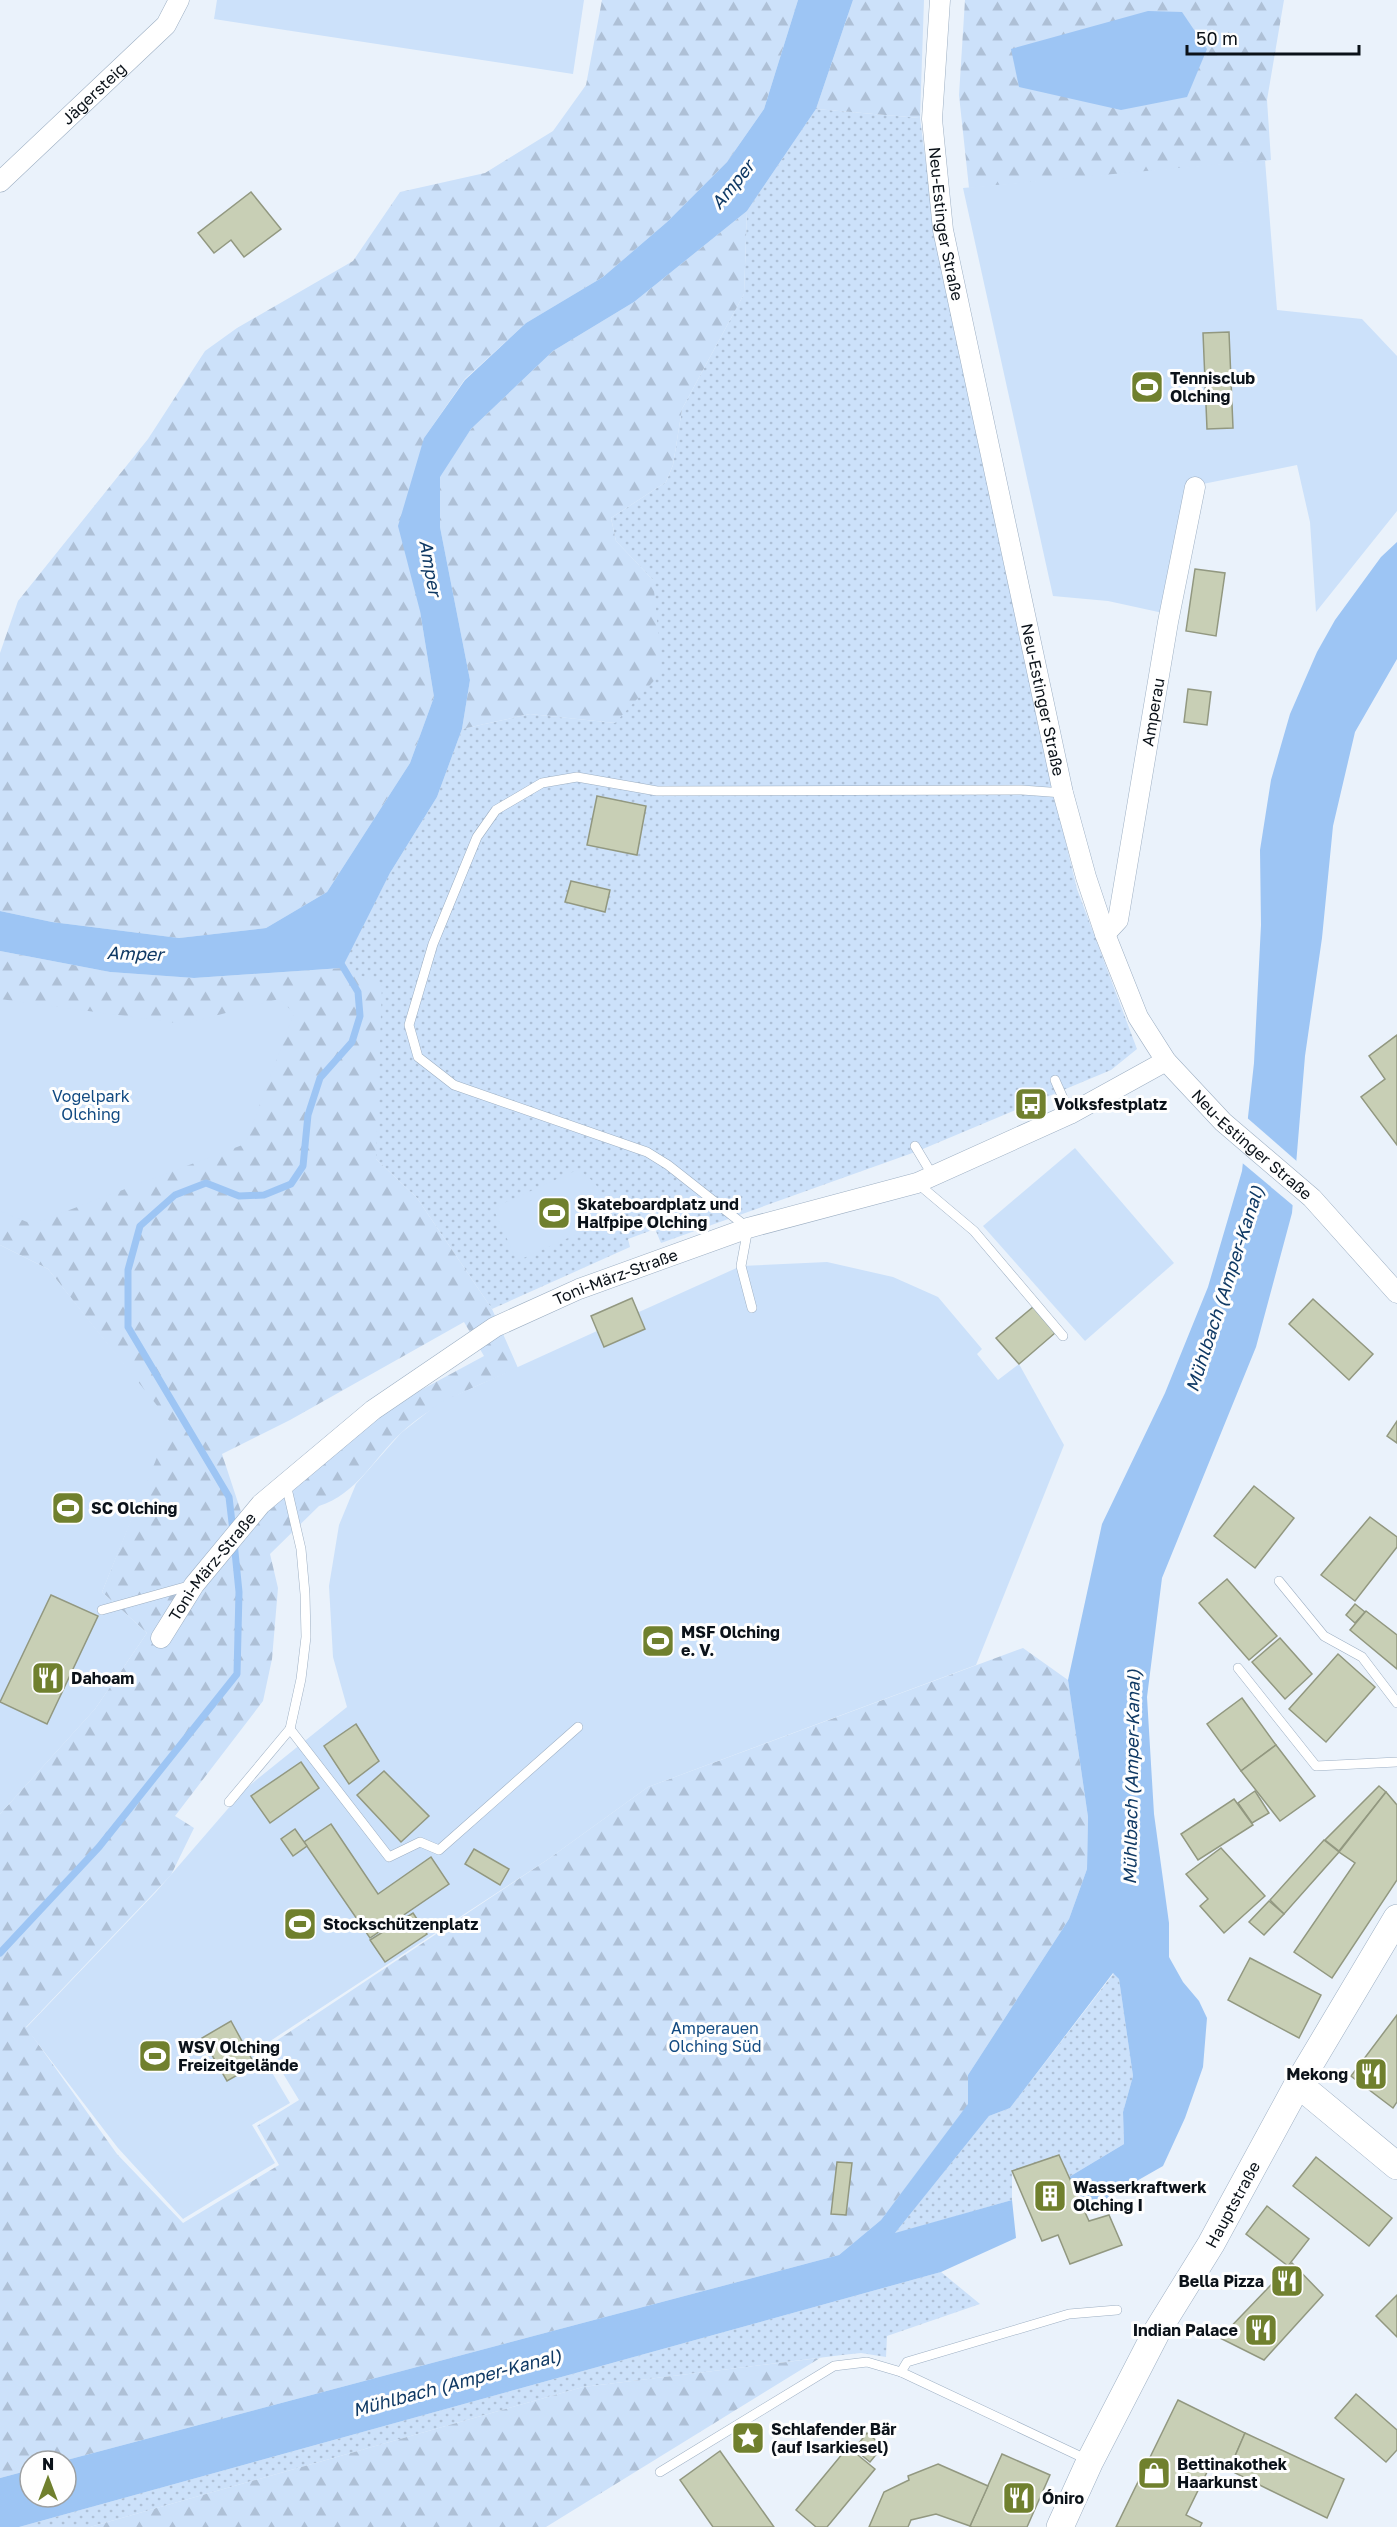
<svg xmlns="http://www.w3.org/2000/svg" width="1397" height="2527" viewBox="0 0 1397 2527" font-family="'Golos Text',sans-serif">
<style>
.grass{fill:url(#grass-dots)}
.forest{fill:url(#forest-firs);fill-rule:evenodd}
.park{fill:#cce1fa}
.water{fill:#9dc5f4}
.pier{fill:#eaf2fb}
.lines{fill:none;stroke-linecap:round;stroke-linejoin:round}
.stream{stroke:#9dc5f4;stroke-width:7}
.building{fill:#c8cfb5;stroke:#929880;stroke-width:1.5}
.lane-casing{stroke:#9dafc3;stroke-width:10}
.street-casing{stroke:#9dafc3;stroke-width:21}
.secondary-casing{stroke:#9dafc3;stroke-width:28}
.lane{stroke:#fff;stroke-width:9}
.street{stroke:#fff;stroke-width:20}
.secondary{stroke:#fff;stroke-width:27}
.labels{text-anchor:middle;stroke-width:6;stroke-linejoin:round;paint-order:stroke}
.street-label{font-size:16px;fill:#0b1219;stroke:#fefefe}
.poi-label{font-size:16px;font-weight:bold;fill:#0b1219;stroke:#fefefe;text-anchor:start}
.park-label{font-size:16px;fill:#114a82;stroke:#fefefe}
.water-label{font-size:18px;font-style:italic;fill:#0f3964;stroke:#fefefe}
</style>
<defs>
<pattern id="grass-dots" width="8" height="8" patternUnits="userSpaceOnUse" patternTransform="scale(1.5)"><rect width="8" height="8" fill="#cce1fa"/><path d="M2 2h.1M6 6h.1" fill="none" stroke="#aec0d6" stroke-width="1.8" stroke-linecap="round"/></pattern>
<pattern id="forest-firs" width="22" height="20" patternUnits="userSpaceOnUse" patternTransform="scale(1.5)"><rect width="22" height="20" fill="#cce1fa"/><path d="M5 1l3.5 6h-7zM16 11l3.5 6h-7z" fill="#aec0d6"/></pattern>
</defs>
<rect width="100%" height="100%" fill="#eaf2fb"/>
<g class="grass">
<polygon points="816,109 920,118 935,233 1045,756 1077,889 1137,1049 1111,1070 918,1151 661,1243 655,1229 628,1239 630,1247 492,1309 417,1198 376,1159 334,981 390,873 437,797 462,729 530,714 615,723 653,580 616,541 611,518 666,482 673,465 682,409 744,294 747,211"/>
<polygon points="1114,1973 1119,1979 1133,2076 1123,2112 1124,2144 1069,2177 1059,2155 1012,2171 1012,2200 894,2234 989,2116 1010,2108"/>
<polygon points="941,2272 980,2304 887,2336 886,2357 861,2353 842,2355 583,2387 90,2527 19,2527"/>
</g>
<g class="forest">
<polygon points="602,0 798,0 764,109 727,162 667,222 603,277 526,323 465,379 424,438 420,611 434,697 410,763 327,892 266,928 179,938 52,922 0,911 0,653 18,601 148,439 205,351 237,328 353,261 400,192 485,173 553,131 586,85"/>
<polygon points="853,0 924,0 920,118 816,109"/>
<polygon points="965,0 1284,0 1267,100 1271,160 969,188 959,95"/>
<polygon points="747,211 744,294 682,409 673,465 666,482 611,518 616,541 653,580 662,672 615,723 530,714 462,729 470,680 440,527 439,477 471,429 553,351 634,302"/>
<path d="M0,951L110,972L194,978L342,968L382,984L376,1159L417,1198L492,1309L518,1368C477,1386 434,1402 401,1433C374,1458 357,1494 319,1506L270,1554L278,1588L272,1659L263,1701L175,1816L194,1828L171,1875L26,2027L117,2154L183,2223L279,2165L257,2126L299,2100L267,2047L547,1860L648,1787L1023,1648L1068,1680L1088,1817L1087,1869L1069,1919L968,2075L969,2104L881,2220L839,2255L63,2461H30V2470L0,2478V1814L95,1709L147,1633L102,1592L170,1423L48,1269L0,1245ZM464,1322L484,1356L384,1410L290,1487L248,1533L222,1454L290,1420Z"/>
<polygon points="820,2358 546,2527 90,2527 583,2387"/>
</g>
<g class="park">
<polygon points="217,0 584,0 573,74 214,19"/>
<polygon points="1265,160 1277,310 1362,319 1397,356 1397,511 1316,612 1310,522 1297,465 1193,486 1163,613 1108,601 1053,596 963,188"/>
<polygon points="0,999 184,1024 279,999 294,1013 245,1144 32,1224 0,1211"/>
<polygon points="1075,1148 1174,1263 1085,1341 983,1226"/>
<path d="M577,1170C596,1179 606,1198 615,1217L517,1261L493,1208Z"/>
<polygon points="0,1245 48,1269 171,1423 102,1592 147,1633 95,1709 0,1814"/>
<polygon points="827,1262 893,1277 938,1297 982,1349 977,1354 998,1380 1019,1364 1064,1445 976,1665 648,1787 547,1860 258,2049 290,2103 252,2125 275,2163 183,2219 118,2148 26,2028 156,1892 245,1789 347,1707 333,1657 329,1586 339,1525 356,1484 401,1433 439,1403 597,1331 591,1316 632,1298 639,1312 741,1266"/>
</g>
<g class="water">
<polygon points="798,0 853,0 816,109 747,211 634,302 553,351 471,429 440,477 440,527 470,680 462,729 437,797 390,873 342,968 194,978 110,972 0,951 0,911 52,922 179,938 266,928 327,892 410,763 434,697 420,611 398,526 424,438 465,380 526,323 603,277 667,222 727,162 764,109"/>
<polygon points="1148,11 1182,12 1207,49 1187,97 1121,110 1019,87 1011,49"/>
<polygon points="1397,542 1397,659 1355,732 1333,826 1322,938 1305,1056 1292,1213 1256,1347 1162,1578 1147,1697 1154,1814 1169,1923 1169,1957 1183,1982 1199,2001 1207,2018 1203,2067 1185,2118 1163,2166 1084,2211 1069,2177 1124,2144 1123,2112 1133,2076 1119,1979 1113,1973 1010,2108 989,2116 895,2233 1012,2200 1016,2238 941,2272 19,2527 0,2527 0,2478 30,2470 30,2497 66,2497 66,2461 63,2461 839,2255 881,2220 968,2104 968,2075 1069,1919 1087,1869 1088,1817 1068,1680 1102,1524 1165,1393 1208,1287 1242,1171 1254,1063 1261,925 1260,850 1271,780 1290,714 1317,652 1335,620 1381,557"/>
</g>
<polygon class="pier" points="1245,1116 1300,1164 1296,1208 1240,1161"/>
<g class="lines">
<g class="stream">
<polyline points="233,1531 229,1497 128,1327 128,1270 140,1226 175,1195 206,1183 239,1196 264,1195 291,1184 303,1166 308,1115 320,1078 352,1042 360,1016 358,992 340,962"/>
<polyline points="0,1953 99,1847 237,1674 239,1592 234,1542"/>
</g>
</g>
<g class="building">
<polygon points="251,192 281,229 244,257 231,240 214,253 198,233"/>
<polygon points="1229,332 1233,428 1207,429 1203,333"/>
<polygon points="1195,569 1225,573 1216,636 1186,631"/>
<polygon points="1188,689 1211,692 1207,725 1184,722"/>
<polygon points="597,796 646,806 637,855 587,845"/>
<polygon points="571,881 610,890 605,912 565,902"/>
<polygon points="1397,1035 1397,1145 1361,1097 1385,1079 1369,1056"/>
<polygon points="632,1298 645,1329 604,1347 591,1316"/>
<polygon points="1313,1299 1373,1354 1349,1380 1289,1324"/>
<polygon points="1033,1307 1055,1333 1019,1364 996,1338"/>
<polygon points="1397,1421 1397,1443 1387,1436"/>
<polygon points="1254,1486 1294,1518 1255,1568 1214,1536"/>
<polygon points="1370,1517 1397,1537 1397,1547 1355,1601 1321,1575"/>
<polygon points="1227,1579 1277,1636 1249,1660 1199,1603"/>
<polygon points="51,1595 98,1616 47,1724 0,1702"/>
<polygon points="1355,1604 1365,1612 1355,1623 1346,1615"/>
<polygon points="1366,1611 1397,1635 1397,1669 1350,1630"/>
<polygon points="1280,1638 1312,1674 1285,1699 1252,1662"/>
<polygon points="1338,1654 1375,1687 1326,1742 1289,1709"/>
<polygon points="1242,1698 1276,1745 1241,1771 1207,1724"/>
<polygon points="356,1724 379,1761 349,1784 324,1746"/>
<polygon points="1276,1745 1315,1796 1280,1821 1241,1771"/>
<polygon points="301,1762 319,1788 270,1823 251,1796"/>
<polygon points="384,1771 429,1816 401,1842 357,1795"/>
<polygon points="1379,1786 1386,1792 1339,1851 1325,1840"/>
<polygon points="1255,1791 1269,1813 1252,1823 1238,1803"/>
<polygon points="1386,1792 1397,1805 1397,1880 1332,1978 1294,1952 1355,1863 1339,1852"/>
<polygon points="1234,1799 1253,1825 1198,1860 1181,1834"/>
<polygon points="331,1824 378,1894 431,1857 449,1884 370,1938 304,1842"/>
<polygon points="295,1829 307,1846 293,1856 281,1839"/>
<polygon points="1324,1840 1339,1852 1284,1914 1270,1900"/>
<polygon points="1221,1848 1265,1896 1224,1933 1200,1906 1208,1899 1186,1874"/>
<polygon points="474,1849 509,1869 500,1885 465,1864"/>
<polygon points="1269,1901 1284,1914 1264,1935 1249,1922"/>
<polygon points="413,1913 427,1934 385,1962 370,1940"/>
<polygon points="1250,1958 1321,1995 1299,2038 1228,2000"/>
<polygon points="1397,2015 1397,2102 1393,2108 1351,2076"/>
<polygon points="231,2021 255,2065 227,2081 202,2038"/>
<polygon points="1059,2155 1089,2221 1109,2215 1122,2245 1070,2264 1058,2235 1042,2241 1012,2171"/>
<polygon points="1316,2157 1392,2218 1369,2246 1293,2186"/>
<polygon points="837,2162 852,2163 846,2215 831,2214"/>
<polygon points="1267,2206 1309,2239 1288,2266 1246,2234"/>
<polygon points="1292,2263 1323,2295 1264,2360 1220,2338"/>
<polygon points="1397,2295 1397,2337 1376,2316"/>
<polygon points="1356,2394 1397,2430 1397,2450 1386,2462 1335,2418"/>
<polygon points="1178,2400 1245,2433 1229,2470 1212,2462 1186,2515 1202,2523 1200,2527 1116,2527"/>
<polygon points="867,2433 883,2446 870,2462 854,2449"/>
<polygon points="1245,2433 1344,2479 1327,2518 1229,2470"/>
<polygon points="848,2447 875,2469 827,2527 816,2527 796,2510"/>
<polygon points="720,2451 774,2527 713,2527 680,2480"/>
<polygon points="1002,2454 1050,2475 1027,2527 972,2527 970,2526"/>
<polygon points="938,2464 988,2486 970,2526 936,2514 911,2520 908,2527 869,2527 884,2492 909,2480 908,2476"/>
</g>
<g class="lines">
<g class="lane-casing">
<g id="lane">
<polyline points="1055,1080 1070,1114"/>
<polyline points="915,1146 933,1176"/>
<polyline points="917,1183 974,1231 1063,1336"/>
<polyline points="752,1308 741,1266 748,1228 668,1165 647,1152 454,1085 418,1057 409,1025 433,944 477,837 496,810 542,783 577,777 657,791 1022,790 1063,793"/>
<polyline points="1279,1581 1324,1636 1362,1657 1397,1703"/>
<polyline points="102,1610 192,1585"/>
<polyline points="1238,1668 1316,1766 1397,1762"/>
<polyline points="290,1729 389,1857 420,1842 439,1850 578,1727"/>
<polyline points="229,1802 290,1729 301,1679 306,1637 305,1594 301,1549 286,1484"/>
<polyline points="1088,2460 901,2372 907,2362 1069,2314 1117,2310"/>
<polyline points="660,2472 834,2366 867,2362 901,2372"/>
</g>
</g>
<g class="street-casing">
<g id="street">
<path id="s1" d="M940,0L932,119L943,230L1063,793L1086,877L1105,934L1138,1017L1166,1061L1223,1122L1312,1198L1397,1293"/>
<path id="s2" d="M0,182L166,25L179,0"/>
<path id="s3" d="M1105,934L1118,920L1168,622L1195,487"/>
<path id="s4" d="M161,1638L194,1585L261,1504L373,1410L495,1327L579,1289L748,1228L917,1183L1070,1114L1166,1061"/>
</g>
</g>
<g class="secondary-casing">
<g id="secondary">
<polyline points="1298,2084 1397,2166"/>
<path id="s5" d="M1060,2527L1090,2461L1156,2333L1211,2244L1298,2084L1397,1918"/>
</g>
</g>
<use href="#lane" class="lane"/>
<use href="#street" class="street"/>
<use href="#secondary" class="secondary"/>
</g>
<defs>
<g id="stadium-square" transform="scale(1.725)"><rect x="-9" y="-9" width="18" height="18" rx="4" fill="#70802e" stroke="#fefefe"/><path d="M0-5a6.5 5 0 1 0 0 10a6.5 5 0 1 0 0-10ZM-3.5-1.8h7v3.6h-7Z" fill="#fff"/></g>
<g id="bus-square" transform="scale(1.725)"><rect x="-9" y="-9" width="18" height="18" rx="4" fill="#70802e" stroke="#fefefe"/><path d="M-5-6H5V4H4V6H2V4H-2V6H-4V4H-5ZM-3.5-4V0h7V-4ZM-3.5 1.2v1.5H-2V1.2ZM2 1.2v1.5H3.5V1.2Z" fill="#fff"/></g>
<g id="restaurant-square" transform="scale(1.725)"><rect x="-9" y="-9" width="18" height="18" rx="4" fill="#70802e" stroke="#fefefe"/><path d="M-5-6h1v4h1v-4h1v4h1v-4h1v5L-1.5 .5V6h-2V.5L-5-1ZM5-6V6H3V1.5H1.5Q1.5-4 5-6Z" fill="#fff"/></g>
<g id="building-square" transform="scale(1.725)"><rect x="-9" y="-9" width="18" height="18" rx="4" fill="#70802e" stroke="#fefefe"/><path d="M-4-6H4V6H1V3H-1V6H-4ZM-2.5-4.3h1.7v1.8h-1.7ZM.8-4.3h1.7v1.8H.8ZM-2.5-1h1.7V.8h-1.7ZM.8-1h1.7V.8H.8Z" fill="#fff"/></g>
<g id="sight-square" transform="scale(1.725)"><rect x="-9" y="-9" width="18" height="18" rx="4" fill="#70802e" stroke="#fefefe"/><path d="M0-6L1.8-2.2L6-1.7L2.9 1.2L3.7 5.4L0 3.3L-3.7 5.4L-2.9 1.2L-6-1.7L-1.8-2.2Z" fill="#fff"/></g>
<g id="shop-square" transform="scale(1.725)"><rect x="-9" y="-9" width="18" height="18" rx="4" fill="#70802e" stroke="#fefefe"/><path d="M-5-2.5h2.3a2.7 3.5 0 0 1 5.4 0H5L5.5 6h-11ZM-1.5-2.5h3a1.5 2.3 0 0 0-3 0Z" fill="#fff"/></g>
</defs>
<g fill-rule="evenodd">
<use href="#stadium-square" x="1147" y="387"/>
<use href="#bus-square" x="1031" y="1104"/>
<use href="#stadium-square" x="554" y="1213"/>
<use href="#stadium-square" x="68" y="1508"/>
<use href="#stadium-square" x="658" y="1641"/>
<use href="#restaurant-square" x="48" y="1678"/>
<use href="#stadium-square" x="300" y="1924"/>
<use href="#stadium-square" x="155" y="2056"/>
<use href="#restaurant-square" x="1371" y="2074"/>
<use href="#building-square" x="1050" y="2196"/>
<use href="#restaurant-square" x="1287" y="2281"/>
<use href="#restaurant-square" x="1261" y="2330"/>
<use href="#sight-square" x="748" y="2438"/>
<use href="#shop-square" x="1154" y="2473"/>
<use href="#restaurant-square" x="1019" y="2498"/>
</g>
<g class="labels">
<g class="street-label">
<text dy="6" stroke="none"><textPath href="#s2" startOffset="129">Jägersteig</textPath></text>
<text dy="6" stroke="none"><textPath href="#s1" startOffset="225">Neu-Estinger Straße</textPath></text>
<text dy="6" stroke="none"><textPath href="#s1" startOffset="711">Neu-Estinger Straße</textPath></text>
<text dy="6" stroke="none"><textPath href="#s3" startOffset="230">Amperau</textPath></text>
<text dy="6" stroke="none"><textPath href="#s1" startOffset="1215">Neu-Estinger Straße</textPath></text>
<text dy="6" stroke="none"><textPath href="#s4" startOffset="592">Toni-März-Straße</textPath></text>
<text dy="6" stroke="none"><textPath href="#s4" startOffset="88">Toni-März-Straße</textPath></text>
<text dy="6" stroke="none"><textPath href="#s5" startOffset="366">Hauptstraße</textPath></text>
</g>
<g class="poi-label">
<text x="1170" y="384">Tennisclub<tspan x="1170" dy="18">Olching</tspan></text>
<text x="1054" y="1110">Volksfestplatz</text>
<text x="577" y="1210">Skateboardplatz und<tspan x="577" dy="18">Halfpipe Olching</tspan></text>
<text x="91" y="1514">SC Olching</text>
<text x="681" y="1638">MSF Olching<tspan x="681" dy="18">e. V.</tspan></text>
<text x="71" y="1684">Dahoam</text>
<text x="323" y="1930">Stockschützenplatz</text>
<text x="178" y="2053">WSV Olching<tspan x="178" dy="18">Freizeitgelände</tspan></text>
<text x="1348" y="2080" text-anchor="end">Mekong</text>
<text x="1073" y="2193">Wasserkraftwerk<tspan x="1073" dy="18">Olching I</tspan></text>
<text x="1264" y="2287" text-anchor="end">Bella Pizza</text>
<text x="1238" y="2336" text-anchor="end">Indian Palace</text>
<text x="771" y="2435">Schlafender Bär<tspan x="771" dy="18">(auf Isarkiesel)</tspan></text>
<text x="1177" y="2470">Bettinakothek<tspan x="1177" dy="18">Haarkunst</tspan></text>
<text x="1042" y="2504">Óniro</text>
</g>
<g class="park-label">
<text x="91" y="1102">Vogelpark<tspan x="91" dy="18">Olching</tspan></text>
<text x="715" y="2034">Amperauen<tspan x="715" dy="18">Olching Süd</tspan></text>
</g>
<g class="water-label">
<text transform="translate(733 185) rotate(-51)" y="6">Amper</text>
<text transform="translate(430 568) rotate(80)" y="6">Amper</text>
<text transform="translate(135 954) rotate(2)" y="6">Amper</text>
<text transform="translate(1225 1289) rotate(-72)" y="6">Mühlbach (Amper-Kanal)</text>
<text transform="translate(1132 1777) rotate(-89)" y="6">Mühlbach (Amper-Kanal)</text>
<text transform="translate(457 2383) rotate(-15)" y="6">Mühlbach (Amper-Kanal)</text>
</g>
</g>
<g transform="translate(48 2479)"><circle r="28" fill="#fefefe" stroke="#9da0a2" stroke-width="1.5"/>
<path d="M0-4.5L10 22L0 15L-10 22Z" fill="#70802e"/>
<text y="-9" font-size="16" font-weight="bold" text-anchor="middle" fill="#0b1219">N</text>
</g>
<path d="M1187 45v9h172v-9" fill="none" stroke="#0b1219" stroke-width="3"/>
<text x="1196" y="45" font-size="18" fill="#0b1219" stroke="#fefefe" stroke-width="4.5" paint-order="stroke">50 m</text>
</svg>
